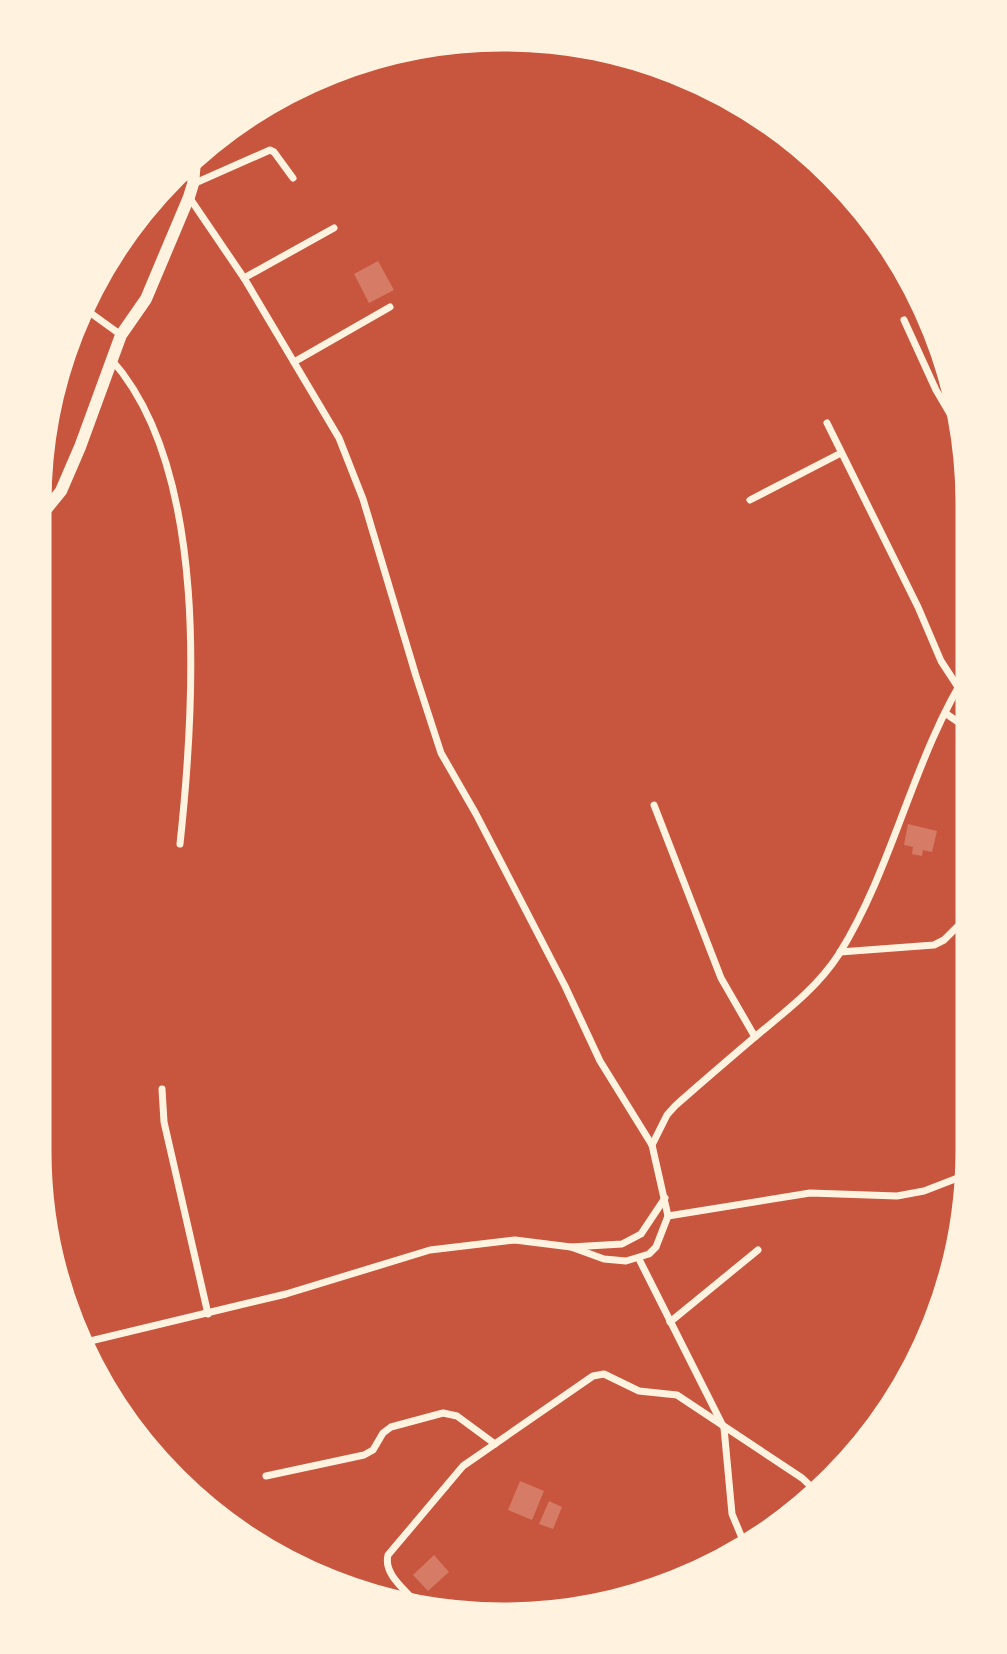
<svg xmlns="http://www.w3.org/2000/svg" width="1007" height="1654" viewBox="0 0 1007 1654" font-family="'Zilla Slab',serif">
<style>
.building{fill:#d67c66}
.lines{fill:none;stroke-linecap:round;stroke-linejoin:round}
.minor{stroke:#fff3e0;stroke-width:7}
.trunk{stroke:#fff3e0;stroke-width:12}
.rim{fill:none;stroke:#fff3e0;stroke-width:9}
</style>
<rect width="100%" height="100%" fill="#c8553d"/>
<g class="building">
<polygon points="378,261 394,290 369,303 354,274"/>
<polygon points="908,824 937,831 932,852 923,850 922,856 912,854 913,847 904,845"/>
<polygon points="520,1481 544,1491 532,1520 508,1510"/>
<polygon points="549,1501 562,1507 553,1529 539,1524"/>
<polygon points="434,1555 449,1572 428,1591 413,1575"/>
</g>
<g class="lines">
<g class="minor">
<polyline points="193,184 270,150 274,152 293,178"/>
<polyline points="189,197 244,278 339,438 363,499 416,676 441,753 476,814 565,986 600,1061 652,1145 668,1216 656,1247 649,1254 626,1261 604,1259 571,1247"/>
<polyline points="244,278 334,228"/>
<polyline points="81,306 121,335"/>
<polyline points="904,320 936,390 966,441"/>
<path d="M111,359C210,470 195,705 180,844"/>
<polyline points="294,362 390,307"/>
<polyline points="827,423 918,607 941,661 958,687"/>
<polyline points="750,500 841,453"/>
<polyline points="945,713 970,730"/>
<polyline points="969,729 970,803"/>
<polyline points="654,805 721,978 755,1037"/>
<polyline points="840,952 934,945 944,940 969,915"/>
<polyline points="162,1089 164,1122 208,1314"/>
<path d="M652,1145L667,1115L675,1106C702,1082 729,1059 756,1036C786,1011 818,987 839,954C895,864 913,756 970,668"/>
<polyline points="668,1216 810,1193 897,1196 924,1191 968,1174"/>
<polyline points="639,1259 724,1428 732,1514 745,1545"/>
<polyline points="670,1322 758,1250"/>
<polyline points="82,1343 286,1294 430,1250 515,1240 571,1247 622,1244 641,1234 665,1198"/>
<polyline points="266,1476 364,1455 373,1450 383,1433 391,1427 443,1413 457,1416 495,1444"/>
<path d="M418,1605C407,1591 383,1575 388,1555L463,1466L593,1376L604,1374L639,1391L677,1395L802,1478L818,1493"/>
</g>
<polyline class="trunk" points="39,518 61,491 80,447 121,335 146,299 189,197 193,184 196,150"/>
</g>
<path d="M0 0H1007V1654H0ZM503 47H504A456 456 0 0 1 960 503V1151A456 456 0 0 1 504 1607H503A456 456 0 0 1 47 1151V503A456 456 0 0 1 503 47Z" fill="#fff3e0" fill-rule="evenodd"/>
<path class="rim" d="M503 47H504A456 456 0 0 1 960 503V1151A456 456 0 0 1 504 1607H503A456 456 0 0 1 47 1151V503A456 456 0 0 1 503 47Z"/>
</svg>
